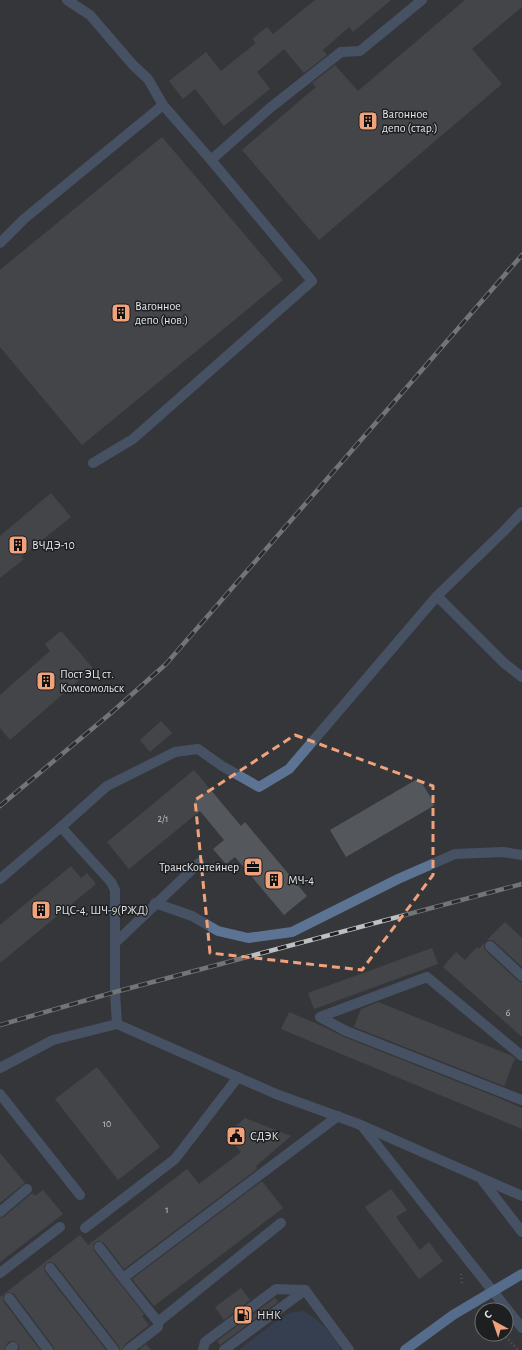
<svg xmlns="http://www.w3.org/2000/svg" width="522" height="1350" viewBox="0 0 522 1350" font-family="'Alegreya Sans',sans-serif">
<style>
.green{fill:#374b69}
.building{fill:#54575b}
.lines{fill:none;stroke-linecap:round;stroke-linejoin:round}
.path{stroke:#76787c;stroke-width:2.5;stroke-dasharray:1 3;stroke-linecap:butt}
.minor{stroke:#5c7394;stroke-width:10}
.major{stroke:#7eadf0;stroke-width:10}
.rail-casing{stroke:#bdbfc2;stroke-width:4.5}
.rail{stroke:#1d1f20;stroke-width:3;stroke-dasharray:9;stroke-linecap:butt}
.marked{fill:none;stroke:#f0a27a;stroke-width:3;stroke-dasharray:8 5;stroke-linejoin:round}
.labels{text-anchor:middle;stroke-width:3;stroke-linejoin:round;paint-order:stroke}
.number-label{font-size:10px;fill:#bfc2c5}
.poi-label{font-size:12px;fill:#e3e5e8;stroke:#1d1f20;text-anchor:start}
</style>
<rect width="100%" height="100%" fill="#35373b"/>
<path class="green" d="M303,1311C321,1321 330,1332 341,1350H239L275,1322L290,1313Z"/>
<g class="building">
<polygon points="315,0 391,0 353,32 349,27 323,50 327,55 304,73 284,49 257,72 270,89 224,126 195,89 183,99 169,81 206,52 221,71 256,43 252,39 267,27 273,34"/>
<polygon points="465,0 522,0 522,7 472,49 502,84 319,240 242,150 316,87 312,83 335,65 358,91"/>
<polygon points="162,137 283,280 82,445 0,347 0,270"/>
<polygon points="51,493 71,517 21,557 24,559 0,578 0,536"/>
<polygon points="61,631 93,668 10,740 0,728 0,695 50,651 45,644"/>
<polygon points="161,721 172,733 150,752 140,740"/>
<polygon points="194,770 241,826 245,822 307,896 284,915 235,857 226,864 213,849 224,840 200,811 129,869 107,842"/>
<polygon points="419,778 435,805 346,857 330,830"/>
<polygon points="71,866 81,878 87,873 96,884 0,963 0,925"/>
<polygon points="505,922 522,938 522,967 494,941 491,940 487,940"/>
<polygon points="484,943 484,948 486,951 518,981 522,982 522,1037 443,967 456,952 465,960 477,947 479,949"/>
<polygon points="432,948 438,964 314,1009 308,993"/>
<polygon points="378,1002 510,1055 515,1058 504,1086 354,1027 361,1009"/>
<polygon points="289,1012 322,1026 344,1037 499,1098 522,1108 522,1129 281,1029"/>
<polygon points="97,1067 160,1147 118,1180 55,1099"/>
<polygon points="245,1118 291,1136 256,1166 257,1169 124,1269 104,1243 98,1241 93,1244 94,1251 144,1314 142,1316 149,1325 124,1345 122,1350 120,1350 119,1346 55,1264 49,1262 44,1266 45,1272 106,1350 54,1350 53,1346 14,1294 9,1292 3,1295 4,1302 40,1350 19,1350 19,1345 14,1341 8,1342 4,1350 0,1350 0,1297 80,1235 88,1245 187,1169 199,1184 241,1152 226,1135"/>
<polygon points="0,1153 25,1183 0,1203"/>
<polygon points="262,1181 283,1208 154,1306 132,1279"/>
<polygon points="391,1189 407,1210 396,1217 420,1250 429,1242 443,1261 419,1279 365,1207"/>
<polygon points="43,1190 63,1214 0,1262 0,1218 4,1217 32,1193 35,1196"/>
<polygon points="241,1288 250,1300 224,1320 215,1307"/>
<polygon points="275,1298 278,1302 220,1345 217,1341"/>
<polygon points="146,1344 151,1350 139,1350"/>
</g>
<g class="lines">
<g class="path">
<polyline points="461,1274 462,1283"/>
<polyline points="503,1334 518,1350"/>
</g>
<g class="minor">
<polyline points="67,0 90,15 133,65 148,79 163,105 211,160 270,108 341,52 360,51 422,0"/>
<polyline points="0,243 24,219 163,105"/>
<polyline points="93,463 133,439 312,281 211,160"/>
<polyline points="522,512 504,531 437,596 289,769 259,787 222,766 198,749 175,752 107,786 61,827 111,882 115,890 115,992 117,1024 276,1094 361,1125 522,1196"/>
<polyline points="437,596 504,663 522,677"/>
<polyline points="0,879 61,827"/>
<polyline points="155,903 192,916 218,931 248,938 292,932 398,879 455,854 503,852 522,855"/>
<polyline points="115,943 199,863"/>
<polyline points="490,946 522,976"/>
<polyline points="522,1056 427,977 320,1017 346,1031 522,1100"/>
<polyline points="0,1068 53,1040 117,1024"/>
<polyline points="0,1094 80,1195"/>
<polyline points="362,1126 522,1328"/>
<polyline points="482,1180 522,1232"/>
<polyline points="0,1212 27,1189"/>
<polyline points="85,1228 175,1159 238,1077"/>
<polyline points="99,1247 123,1278 338,1116"/>
<polyline points="50,1268 114,1350"/>
<polyline points="0,1273 60,1227"/>
<polyline points="123,1278 158,1322 281,1223"/>
<polyline points="305,1290 349,1350"/>
<polyline points="9,1298 48,1350"/>
<polyline points="10,1350 13,1347"/>
<polyline points="128,1350 158,1327 158,1322"/>
<polyline points="203,1350 205,1342 276,1289 305,1290"/>
<polyline points="224,1350 305,1290"/>
</g>
<polyline class="major" points="405,1350 453,1315 522,1274"/>
<g class="rail-casing">
<g id="rail">
<polyline points="0,806 111,713 166,664 522,255"/>
<polyline points="0,1025 115,992 522,884"/>
</g>
</g>
<use href="#rail" class="rail"/>
</g>
<path d="M0 0H522V1350H0ZM295,735L433,786V875L362,970L210,953L195,800Z" fill="#35373b" fill-opacity=".55" fill-rule="evenodd"/>
<path class="marked" d="M295,735L433,786V875L362,970L210,953L195,800Z"/>
<defs>
<g id="building-square" transform="scale(1)"><rect x="-9" y="-9" width="18" height="18" rx="4" fill="#f0a27a" stroke="#1d1f20"/><path d="M-4-6H4V6H1V3H-1V6H-4ZM-2.5-4.3h1.7v1.8h-1.7ZM.8-4.3h1.7v1.8H.8ZM-2.5-1h1.7V.8h-1.7ZM.8-1h1.7V.8H.8Z" fill="#111"/></g>
<g id="office-square" transform="scale(1)"><rect x="-9" y="-9" width="18" height="18" rx="4" fill="#f0a27a" stroke="#1d1f20"/><path d="M-6-3h4V-5.5h4V-3h4V5H-6ZM-1-4.5V-3h2v-1.5ZM-6 0V1H6V0Z" fill="#111"/></g>
<g id="civic-square" transform="scale(1)"><rect x="-9" y="-9" width="18" height="18" rx="4" fill="#f0a27a" stroke="#1d1f20"/><path d="M-.6-6.5H3V-4.5H.6V-3L4-1V1h2V6H-6V1h2V-1L-.6-3ZM-1.2 2.5V6h2.4V2.5Z" fill="#111"/></g>
<g id="fuel-square" transform="scale(1)"><rect x="-9" y="-9" width="18" height="18" rx="4" fill="#f0a27a" stroke="#1d1f20"/><path d="M-5.5-6h7V0h2V4h1.3V-2.5L3-4.5l.8-.8L6-3V5H2.5V1h-1V6h-7ZM-4.2-4.7v3.2H.2V-4.7Z" fill="#111"/></g>
</defs>
<g fill-rule="evenodd">
<use href="#building-square" x="368" y="121"/>
<use href="#building-square" x="121" y="313"/>
<use href="#building-square" x="18" y="545"/>
<use href="#building-square" x="46" y="681"/>
<use href="#office-square" x="253" y="867"/>
<use href="#building-square" x="274" y="880"/>
<use href="#building-square" x="41" y="910"/>
<use href="#civic-square" x="236" y="1136"/>
<use href="#fuel-square" x="243" y="1315"/>
</g>
<g class="labels">
<g class="number-label">
<text x="163" y="822">2/1</text>
<text x="508" y="1016">6</text>
<text x="107" y="1127">10</text>
<text x="167" y="1213">1</text>
</g>
<g class="poi-label">
<text x="382" y="118">Вагонное<tspan x="382" dy="14">депо (стар.)</tspan></text>
<text x="135" y="310">Вагонное<tspan x="135" dy="14">депо (нов.)</tspan></text>
<text x="32" y="549">ВЧДЭ-10</text>
<text x="60" y="678">Пост ЭЦ ст.<tspan x="60" dy="14">Комсомольск</tspan></text>
<text x="239" y="871" text-anchor="end">ТрансКонтейнер</text>
<text x="288" y="884">МЧ-4</text>
<text x="55" y="914">РЦС-4, ШЧ-9(РЖД)</text>
<text x="250" y="1140">СДЭК</text>
<text x="257" y="1319">ННК</text>
</g>
</g>
<g transform="translate(494 1322) rotate(320)"><circle r="19" fill="#1d1f20" stroke="#6c6e70"/>
<path d="M0-3L7 15L0 10L-7 15Z" fill="#f0a27a"/>
<text y="-6" font-size="11" font-weight="bold" text-anchor="middle" fill="#e3e5e8">С</text>
</g>
</svg>
